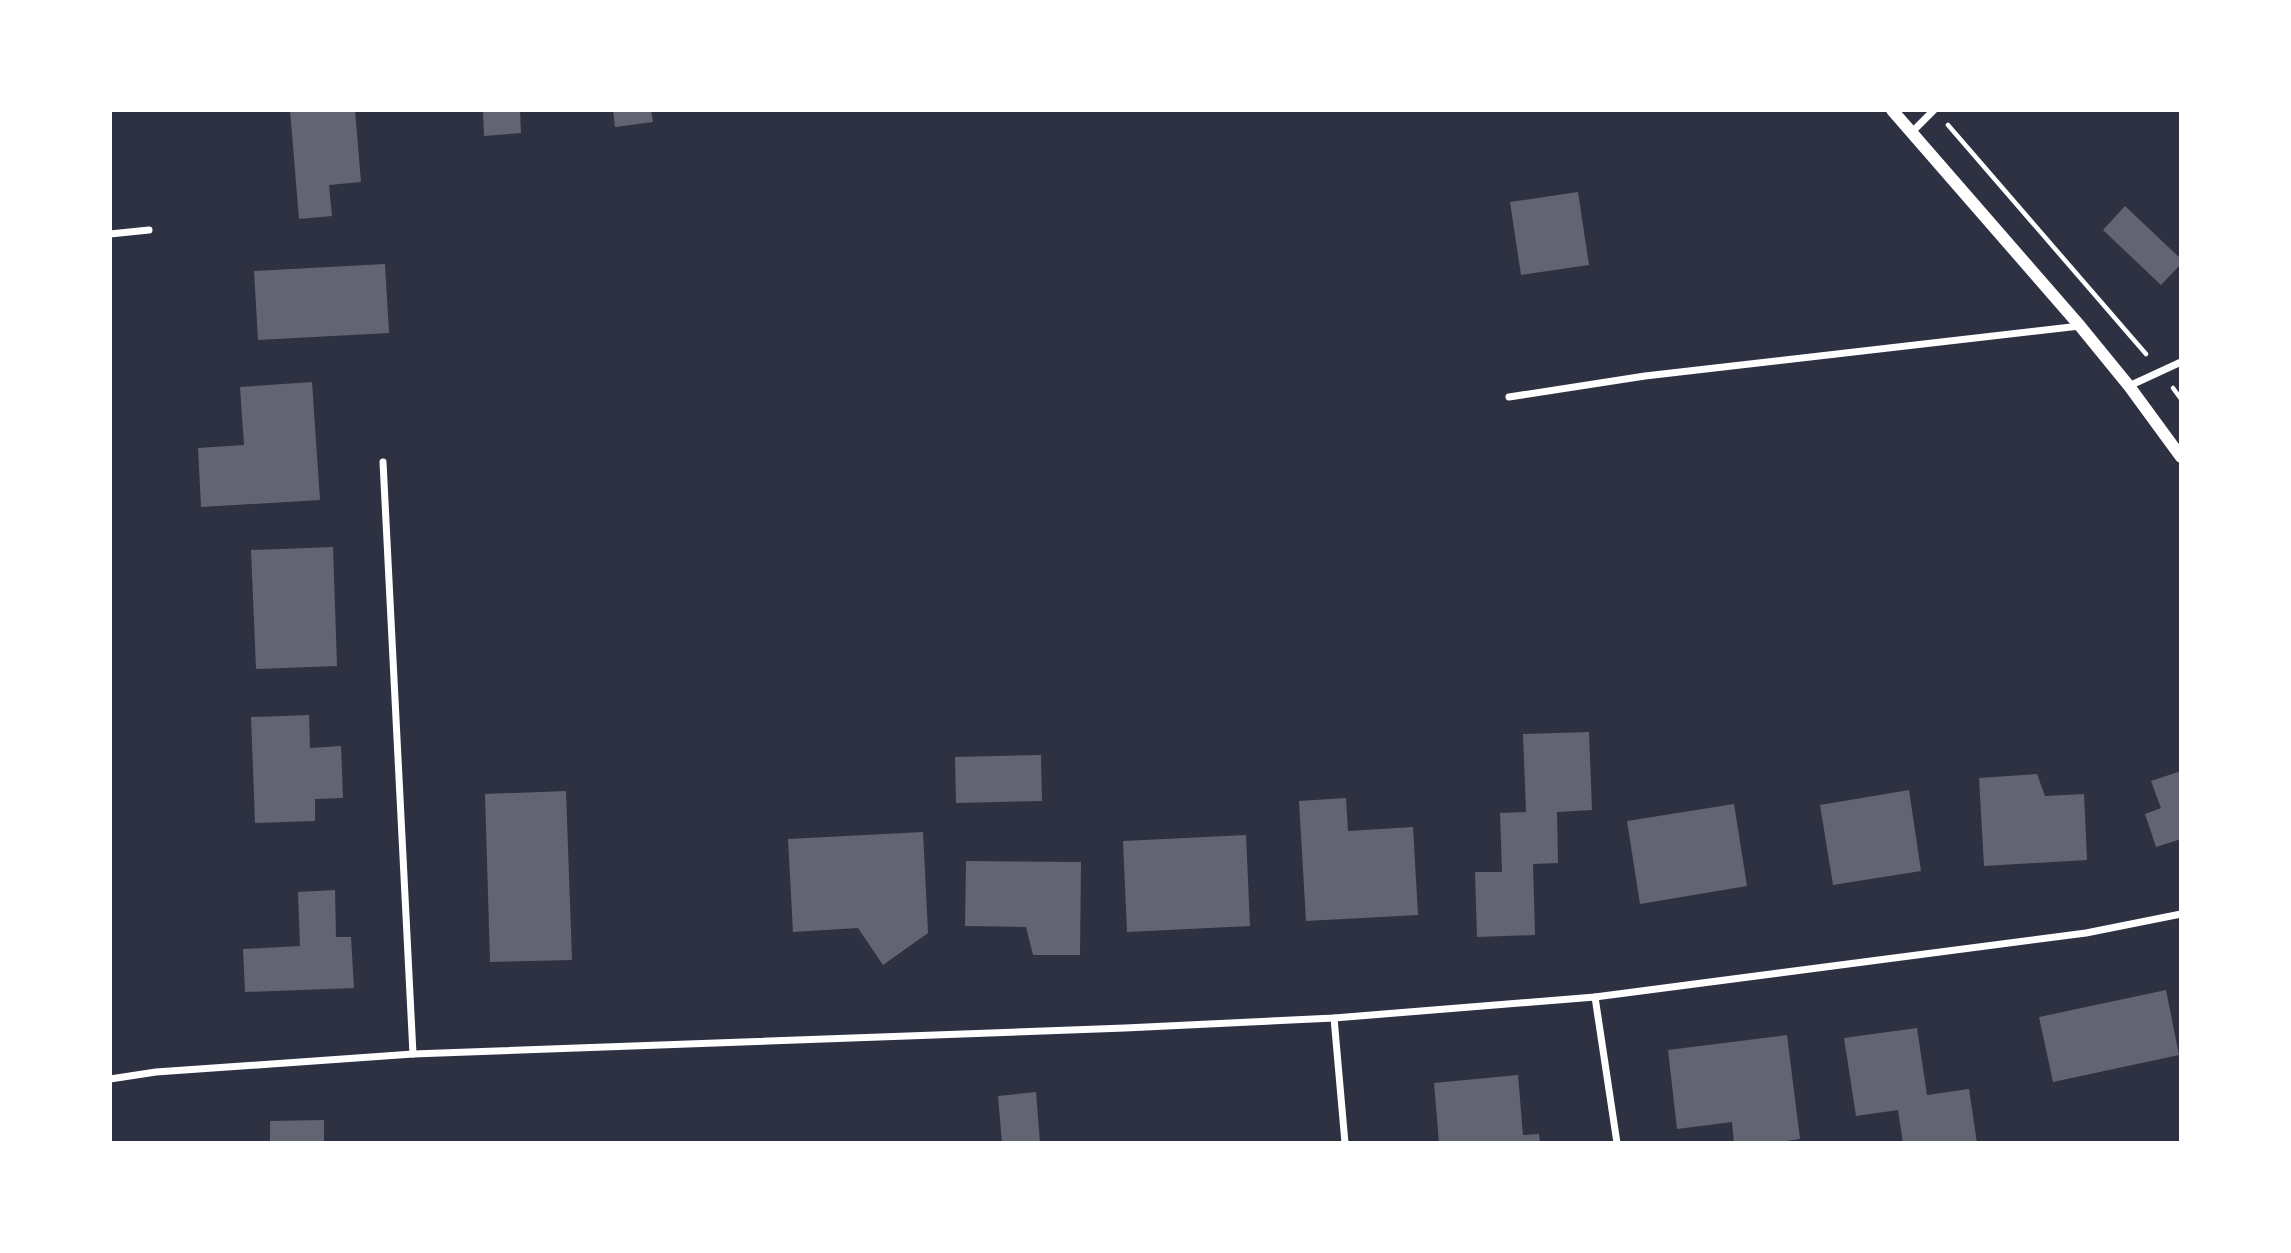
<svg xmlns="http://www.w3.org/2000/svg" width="2291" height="1253" viewBox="0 0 2291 1253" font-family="Inter,sans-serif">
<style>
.building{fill:#626471}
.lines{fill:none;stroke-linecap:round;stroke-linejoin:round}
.path{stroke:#fff;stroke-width:4.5}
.minor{stroke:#fff;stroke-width:7}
.tertiary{stroke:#fff;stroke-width:12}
</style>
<rect width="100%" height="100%" fill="#2d3142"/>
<g class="building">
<polygon points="290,110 355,110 361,182 329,185 332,216 299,219"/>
<polygon points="483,110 520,110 521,133 484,136"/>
<polygon points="613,110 651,110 653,122 615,127"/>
<polygon points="1578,192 1589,265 1521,275 1510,202"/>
<polygon points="2125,206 2181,259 2181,264 2161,285 2103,230"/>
<polygon points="385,264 389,333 258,340 254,271"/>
<polygon points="312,382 320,500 201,507 198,448 244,445 240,387"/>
<polygon points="333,547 337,666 256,669 251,550"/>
<polygon points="309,715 310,748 341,746 343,798 315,799 315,821 255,823 251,717"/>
<polygon points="1589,732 1592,810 1557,812 1558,863 1533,864 1535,935 1477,937 1475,872 1502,872 1500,813 1526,812 1523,734"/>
<polygon points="1041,755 1042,801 956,803 955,757"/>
<polygon points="2181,771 2181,839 2156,847 2145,814 2161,808 2151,781"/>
<polygon points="2037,774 2045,796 2084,794 2087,860 1984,866 1979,778"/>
<polygon points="1909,790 1921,871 1833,885 1820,805"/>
<polygon points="566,791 572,960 490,962 485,794"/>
<polygon points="1346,798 1348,831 1413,827 1418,915 1306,921 1299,801"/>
<polygon points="1734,804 1747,886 1640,904 1627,821"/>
<polygon points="923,832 928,933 883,965 858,928 793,932 788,839"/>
<polygon points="1246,835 1250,926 1127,932 1123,841"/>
<polygon points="966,861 1081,862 1080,955 1033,955 1026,927 965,926"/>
<polygon points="335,890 336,937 351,937 354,988 245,992 243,949 300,946 298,892"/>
<polygon points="2166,990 2179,1055 2053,1082 2039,1017"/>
<polygon points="1917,1028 1927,1095 1969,1089 1977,1143 1903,1143 1898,1110 1856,1116 1844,1038"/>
<polygon points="1787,1035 1800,1139 1772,1143 1734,1143 1732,1122 1677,1129 1668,1050"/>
<polygon points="1518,1075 1523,1135 1539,1134 1540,1143 1439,1143 1434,1083"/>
<polygon points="1036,1092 1040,1143 1002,1143 998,1096"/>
<polygon points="324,1120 324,1143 270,1143 270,1121"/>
</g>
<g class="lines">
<g class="path">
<polyline points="1948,125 2146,354"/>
<polyline points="2173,388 2181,399"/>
</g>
<g class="minor">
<polyline points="1912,132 1934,110"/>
<polyline points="110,234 149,230"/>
<polyline points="2129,386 2181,362"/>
<polyline points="1509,397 1645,376 2080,326"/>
<polyline points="383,462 413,1054"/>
<polyline points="1595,997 1617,1143"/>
<polyline points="1334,1018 1345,1143"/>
<polyline points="110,1079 156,1072 413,1054 1125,1028 1334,1018 1595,997 2086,933 2181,914"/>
</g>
<polyline class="tertiary" points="1892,110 2080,326 2129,386 2181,457"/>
</g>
<rect width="2291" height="1253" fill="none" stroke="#ffffff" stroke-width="224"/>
</svg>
